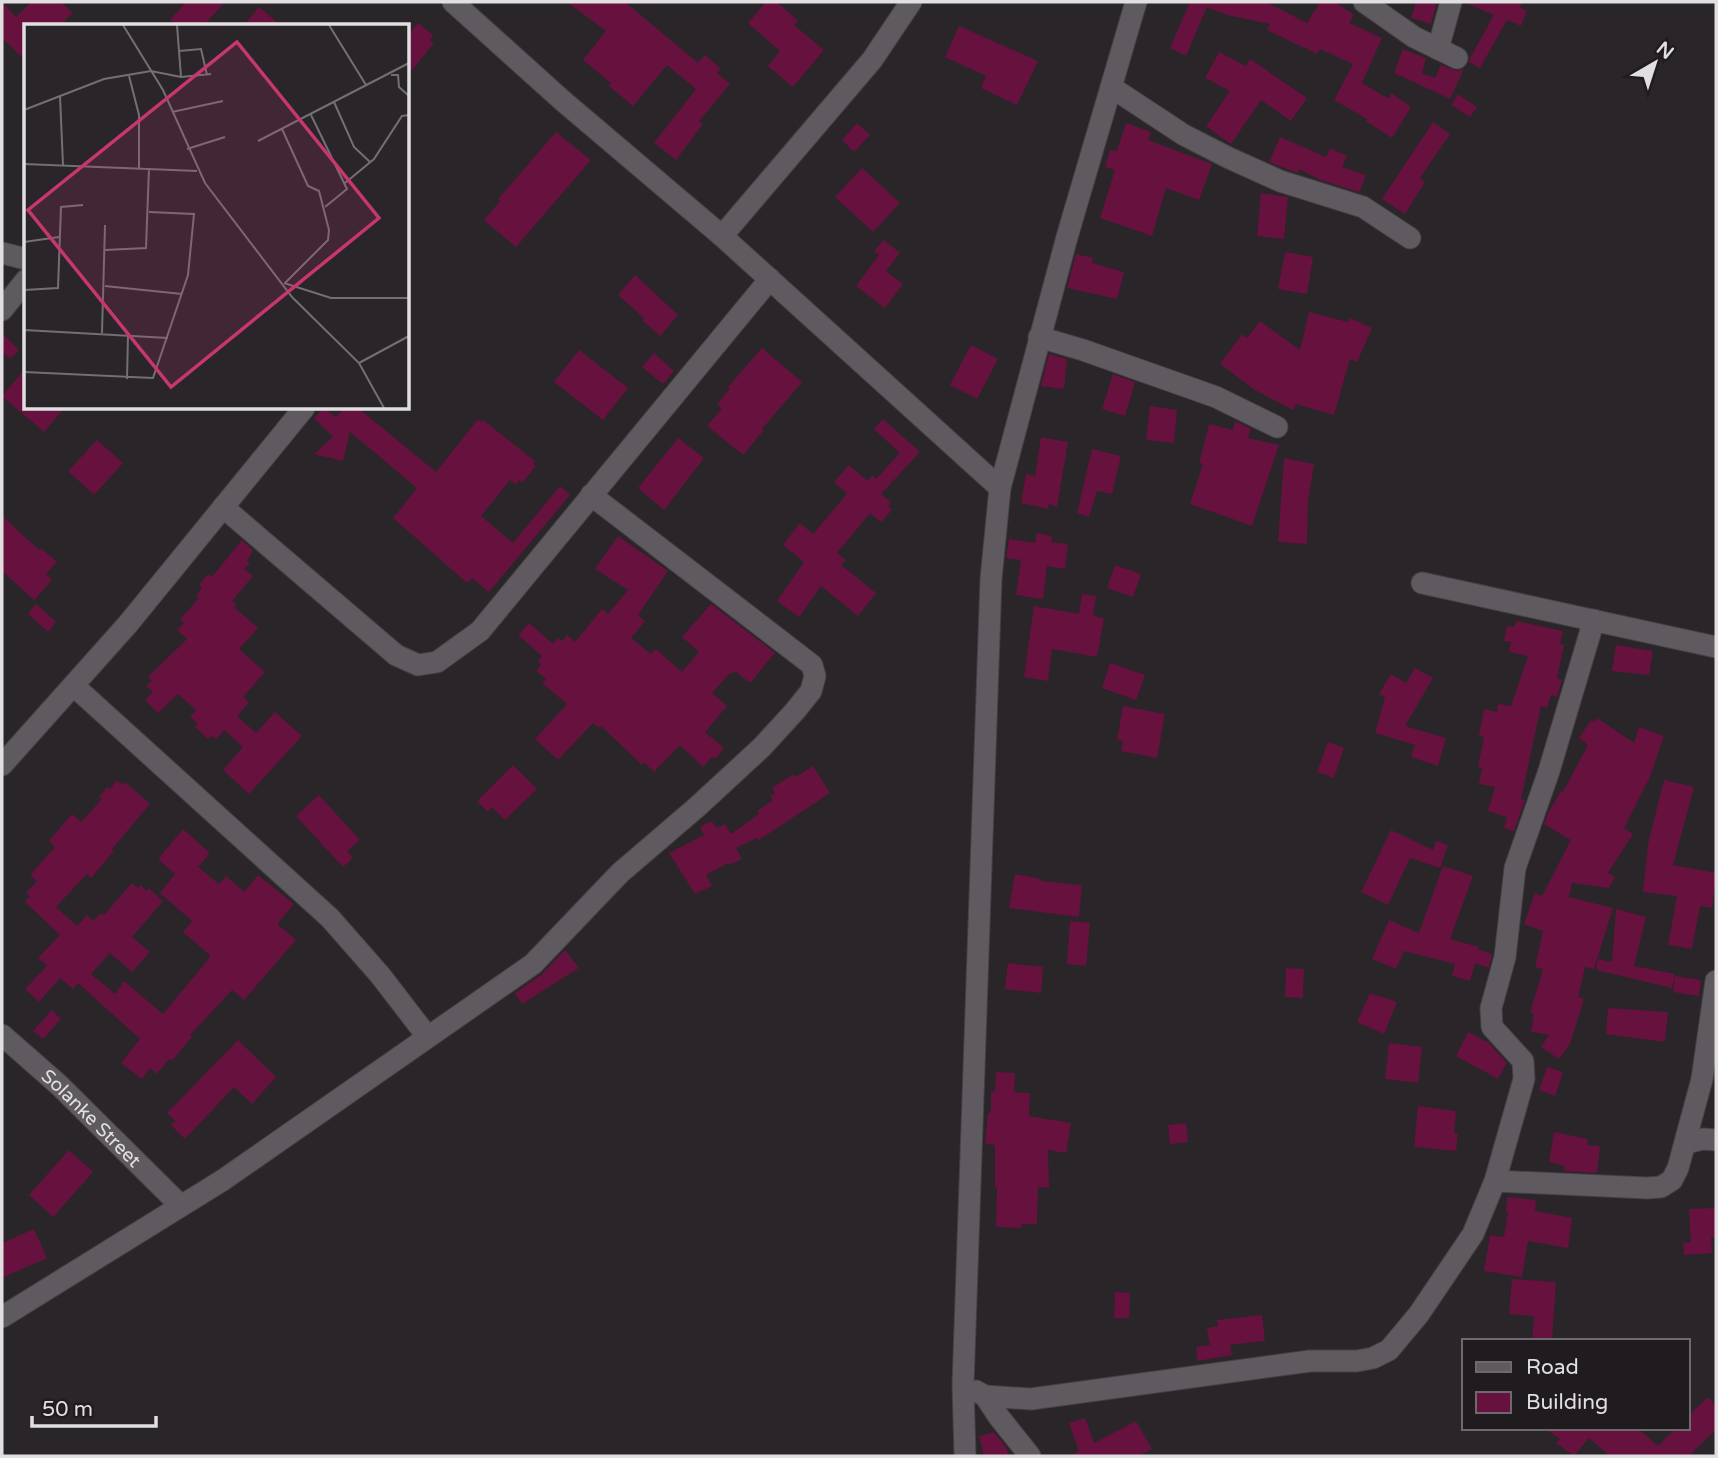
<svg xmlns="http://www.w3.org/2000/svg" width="1718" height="1458" viewBox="0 0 1718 1458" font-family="'Varela Round',sans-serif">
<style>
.building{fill:#67113f}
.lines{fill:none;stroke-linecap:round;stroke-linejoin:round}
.minor-casing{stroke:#444044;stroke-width:23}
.minor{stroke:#5f5a5f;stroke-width:21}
.labels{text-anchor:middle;stroke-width:6;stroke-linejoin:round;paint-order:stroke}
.street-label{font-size:19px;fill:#e2dfe2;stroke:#201b1f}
.inset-road{fill:none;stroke:#736f73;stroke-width:2}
.view{fill:#c7366f;fill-opacity:0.15;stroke:#c7366f;stroke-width:3.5}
.inset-edge{fill:none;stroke:#e2dfe2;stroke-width:3.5}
</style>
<rect width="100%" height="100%" fill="#292529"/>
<g class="building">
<polygon points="2,2 16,17 31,2 61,2 73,13 59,26 26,26 26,61 2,38"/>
<polygon points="186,2 225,2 203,26 177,26 170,20"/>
<polygon points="567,2 625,2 698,63 705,55 721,69 717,73 730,84 699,121 703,124 676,160 654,143 696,89 667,65 633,106 609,86 611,83 583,60 606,31"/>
<polygon points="766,2 777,2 798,21 794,25 824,50 793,87 768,66 780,51 748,23"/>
<polygon points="1190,2 1266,2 1307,23 1320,2 1335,2 1354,15 1349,23 1382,38 1362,83 1389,99 1391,93 1411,107 1392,138 1366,121 1367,119 1334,100 1353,64 1320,49 1317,54 1267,30 1270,24 1227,15 1207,7 1186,56 1170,48"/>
<polygon points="1416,2 1437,2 1431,24 1411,18"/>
<polygon points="1464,2 1523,2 1520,8 1527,11 1521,26 1507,20 1480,68 1469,62 1470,58 1494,15"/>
<polygon points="259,7 282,26 243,26"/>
<polygon points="418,23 433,35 429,40 434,43 408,75 408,35"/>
<polygon points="959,26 1038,61 1017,105 981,88 986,76 945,57"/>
<polygon points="1403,49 1426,58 1422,73 1435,78 1441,65 1457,71 1464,69 1450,99 1394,73"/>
<polygon points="1219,52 1246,66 1250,59 1307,98 1291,121 1261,100 1231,144 1206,126 1230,91 1205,78"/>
<polygon points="1458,94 1477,107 1470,117 1451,105"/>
<polygon points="1433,122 1450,134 1420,178 1425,182 1405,214 1382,199"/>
<polygon points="857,123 870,135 854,152 842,140"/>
<polygon points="1126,123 1151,132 1148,140 1212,164 1199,200 1166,188 1152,236 1100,218 1115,170 1105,167 1110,150 1117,151"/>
<polygon points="556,132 591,160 516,247 484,220 500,201 498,199"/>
<polygon points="1280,137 1326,157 1330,148 1347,156 1342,167 1366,175 1362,186 1359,192 1320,180 1299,169 1298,173 1269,162"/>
<polygon points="862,168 900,203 873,232 835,197"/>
<polygon points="1261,193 1288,197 1284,239 1257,236"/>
<polygon points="884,240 900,253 886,271 903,284 885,308 856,286 879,255 874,251"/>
<polygon points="1285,252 1313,257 1307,294 1278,289"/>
<polygon points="1076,254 1093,258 1092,263 1124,272 1117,299 1067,288"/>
<polygon points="635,275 678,315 660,336 642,320 644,318 618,295"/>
<polygon points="1309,312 1348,322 1350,318 1372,328 1357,362 1350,359 1334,415 1296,404 1293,410 1255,390 1220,364 1242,334 1247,338 1260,321 1300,350"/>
<polygon points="2,333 19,350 10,359 2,351"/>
<polygon points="971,345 998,359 977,399 950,385"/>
<polygon points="762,348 802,382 762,429 764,430 743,455 707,426 722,408 717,404 730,388 728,387"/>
<polygon points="579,350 628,388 603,420 554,382"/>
<polygon points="654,353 674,371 663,384 642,367"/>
<polygon points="1049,354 1067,359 1064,389 1041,386"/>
<polygon points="26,368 26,408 64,408 44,432 2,396"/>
<polygon points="1113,374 1135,382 1125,416 1102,409"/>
<polygon points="1150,406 1177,410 1174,443 1146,440"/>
<polygon points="324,408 336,417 344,408 358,408 436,472 478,419 481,422 483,420 535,461 533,464 536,466 522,483 519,480 516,485 510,480 481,516 513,543 560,486 570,495 489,592 472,578 467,583 393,518 417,488 350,432 343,461 314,454 333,437 314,418"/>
<polygon points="883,419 920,452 881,494 891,502 888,506 892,510 881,522 870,513 837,553 846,560 841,565 876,593 858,616 821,586 799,617 777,601 804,562 783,545 800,523 813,534 847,494 834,482 849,465 868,481 872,475 876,479 900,453 874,429"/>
<polygon points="1235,421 1251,429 1248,438 1279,445 1252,526 1190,504 1203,464 1199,463 1209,424 1233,430"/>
<polygon points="1041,437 1068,442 1057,507 1049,504 1048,509 1021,503 1026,474 1035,476"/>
<polygon points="678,438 704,458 664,510 638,488"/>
<polygon points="97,440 123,463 94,495 68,471"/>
<polygon points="1092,449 1121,456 1112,494 1097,491 1089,517 1077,513"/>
<polygon points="1284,458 1314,464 1308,502 1307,544 1278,542"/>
<polygon points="2,516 39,550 41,548 57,562 46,574 52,580 34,600 2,571"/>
<polygon points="1037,533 1052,536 1051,542 1068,544 1065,569 1047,566 1043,599 1016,595 1021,560 1006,558 1009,539 1035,543"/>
<polygon points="618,536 668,571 638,615 645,621 631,638 651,654 656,649 682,672 699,652 682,637 711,604 775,653 750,683 735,671 732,674 730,673 712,693 727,706 705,732 724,748 715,759 712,757 703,767 680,745 654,772 644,762 642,765 601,726 599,728 593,723 558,760 535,739 567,704 542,683 546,679 536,671 541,665 538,661 542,656 518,635 529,623 553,644 558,638 562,641 567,635 575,642 602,609 608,614 628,590 595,569"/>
<polygon points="242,540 253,550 247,561 250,563 244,569 253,576 232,601 237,605 234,607 258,628 239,649 265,672 243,697 249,702 237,716 256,733 275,712 302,736 249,794 223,770 243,747 224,730 216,739 211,736 208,739 195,727 198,724 190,717 196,710 178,694 158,713 145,700 153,692 146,686 152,681 148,677 187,639 177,630 184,623 180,619 199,598 196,596 202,588 199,585 208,574 212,577"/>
<polygon points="1115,565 1141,574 1133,597 1107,588"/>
<polygon points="1082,594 1096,596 1093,616 1104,618 1097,657 1052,649 1048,681 1024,677 1034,606 1079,614"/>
<polygon points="36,604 56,622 48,632 28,614"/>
<polygon points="1516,621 1563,631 1560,644 1564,645 1557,678 1562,680 1557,697 1551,695 1547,708 1541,706 1521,799 1525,800 1514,831 1504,828 1507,817 1488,811 1495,787 1479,784 1482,768 1478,767 1484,737 1479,736 1484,709 1497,712 1498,704 1511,706 1528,656 1509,652 1511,642 1504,641 1507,626 1514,627"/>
<polygon points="1616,645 1653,651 1649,675 1612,671"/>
<polygon points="1110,663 1145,675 1136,700 1102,688"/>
<polygon points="1415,668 1433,678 1405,726 1446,738 1438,766 1411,757 1415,745 1375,733 1385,697 1379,694 1391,674 1406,683"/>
<polygon points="1123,706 1165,714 1157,758 1121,751 1123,741 1117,740"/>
<polygon points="1597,718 1634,743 1639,727 1664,736 1649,779 1624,828 1633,834 1608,873 1615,877 1609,888 1572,883 1569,897 1613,908 1594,969 1585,967 1578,997 1584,999 1570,1044 1559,1059 1541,1047 1549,1035 1531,1032 1534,1014 1530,1013 1543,969 1535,967 1543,931 1524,924 1535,893 1542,896 1571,840 1544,824 1549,811 1561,791 1563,792 1588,745 1579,738 1591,720 1594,722"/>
<polygon points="1328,742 1344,748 1334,778 1317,772"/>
<polygon points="513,765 537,789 505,820 492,807 488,812 477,801"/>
<polygon points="813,766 830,793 759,840 757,838 736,848 742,859 729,865 728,863 706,875 712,886 695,894 669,853 704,835 700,827 712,821 716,828 725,824 731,834 759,814 757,811 773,800 770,796 775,793 772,788 794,774 796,777"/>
<polygon points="117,780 122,785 125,782 150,804 112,849 114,851 91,878 87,874 56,907 77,926 87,915 93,921 101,913 104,915 132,883 138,888 141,885 146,891 149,888 163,901 132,937 150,952 132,972 110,953 91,974 115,994 124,981 163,1014 211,956 183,932 192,921 160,893 175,874 158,859 183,829 210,853 198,867 219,884 226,876 244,892 258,875 294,904 277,924 296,940 244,1000 232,990 190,1035 192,1037 172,1061 169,1059 157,1074 150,1068 142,1079 121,1063 140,1039 78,983 73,989 60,978 39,1002 25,989 47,966 38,958 60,935 25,902 30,896 26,893 37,881 30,875 55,847 49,841 72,814 81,822 102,799 99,797 107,787 110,789"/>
<polygon points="1664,780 1694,787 1673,865 1716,873 1712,908 1700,906 1692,949 1668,945 1677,896 1643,892 1648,844"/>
<polygon points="319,795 360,840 347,851 353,858 343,867 296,816"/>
<polygon points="1391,830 1433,850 1436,841 1448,845 1440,868 1410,858 1388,905 1361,892"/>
<polygon points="1443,866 1473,876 1450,939 1479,947 1478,949 1492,954 1489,968 1475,963 1470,981 1452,976 1455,964 1404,951 1396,969 1372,959 1389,920 1419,933"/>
<polygon points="1015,874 1041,879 1041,881 1082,885 1079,917 1009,908"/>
<polygon points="1616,909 1646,917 1634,966 1675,974 1672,988 1596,970 1598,959 1612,962"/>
<polygon points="1070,921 1090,923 1086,966 1067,964"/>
<polygon points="565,950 579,968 522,1004 515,993 541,975"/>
<polygon points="1008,963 1043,967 1041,993 1005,989"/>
<polygon points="1286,968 1304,969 1303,998 1285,997"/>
<polygon points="1675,976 1701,980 1699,996 1673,992"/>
<polygon points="1370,993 1397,1002 1384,1034 1357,1022"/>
<polygon points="1608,1008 1668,1012 1665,1042 1606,1034"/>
<polygon points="52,1010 61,1019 43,1039 33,1031"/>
<polygon points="1468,1032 1489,1043 1507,1063 1498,1079 1456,1056"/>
<polygon points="238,1040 276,1077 252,1104 234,1087 185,1139 171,1125 175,1121 167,1113"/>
<polygon points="1389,1043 1422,1047 1418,1083 1385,1079"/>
<polygon points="1547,1067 1563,1072 1555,1096 1539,1090"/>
<polygon points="996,1072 1015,1073 1014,1092 1030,1093 1029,1116 1071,1123 1066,1153 1048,1150 1049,1188 1038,1187 1037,1224 1022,1224 1021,1228 996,1227 997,1187 995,1187 995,1145 985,1144 988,1113 991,1113 991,1091 995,1092"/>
<polygon points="1418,1106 1456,1111 1454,1133 1458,1134 1456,1151 1414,1147"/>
<polygon points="1186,1123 1188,1142 1170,1144 1168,1125"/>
<polygon points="1554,1132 1588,1139 1587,1145 1600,1146 1597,1173 1564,1171 1565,1166 1549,1162"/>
<polygon points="69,1150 93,1172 53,1217 29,1195"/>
<polygon points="1507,1197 1536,1200 1535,1211 1572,1218 1568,1248 1528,1241 1522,1277 1484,1271 1490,1235 1504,1237 1508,1212 1506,1212"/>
<polygon points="1715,1208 1716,1237 1711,1238 1712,1253 1684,1255 1683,1243 1691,1242 1689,1209"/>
<polygon points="34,1229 47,1258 2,1278 2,1243"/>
<polygon points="1512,1279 1556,1282 1552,1341 1532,1341 1534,1316 1509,1314"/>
<polygon points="1115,1292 1130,1293 1129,1318 1114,1318"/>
<polygon points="1262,1315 1265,1341 1230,1345 1232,1355 1198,1361 1196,1347 1210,1345 1207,1328 1218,1326 1217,1320"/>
<polygon points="1708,1397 1716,1406 1716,1429 1689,1456 1610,1456 1589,1438 1574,1456 1556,1443 1560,1439 1544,1428 1637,1428 1658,1446 1676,1428 1688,1428 1688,1416"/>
<polygon points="1085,1418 1094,1443 1136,1421 1152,1449 1138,1456 1069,1456 1079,1451 1069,1423"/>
<polygon points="994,1432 1006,1447 1009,1456 984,1456 979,1436"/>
</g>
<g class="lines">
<g class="minor-casing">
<g id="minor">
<polyline points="453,2 563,101 722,236 1000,488"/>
<polyline points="1364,2 1414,37 1457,58"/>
<polyline points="1438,49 1451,2"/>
<polyline points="1111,87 1184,135 1229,158 1280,181 1363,207 1410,238"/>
<polyline points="722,236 872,60 911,2"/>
<polyline points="2,253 26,259"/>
<polyline points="2,310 26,280"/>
<polyline points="1039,337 1083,350 1216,397 1277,427"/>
<polyline points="223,507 396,655 418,665 437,662 480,631 770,279"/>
<polyline points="1422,583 1716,647"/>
<polyline points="74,686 330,918 380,975 427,1036"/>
<polyline points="2,765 128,624 304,408"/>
<path id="s1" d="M2,1035L59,1085L180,1205"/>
<polyline points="1686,1143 1703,1139 1716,1140"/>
<polyline points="1495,1181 1647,1188 1661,1187 1672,1180 1678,1168 1702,1079 1716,981"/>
<polyline points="2,1317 223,1180 533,964 620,873 697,807 762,747 795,711 811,691 815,676 812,665 591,495"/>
<polyline points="976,1391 985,1396 999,1417 1030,1456"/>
<polyline points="985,1396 1031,1399 1310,1361 1357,1361 1373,1358 1389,1350 1419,1314 1473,1234 1495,1181 1524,1079 1523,1061 1492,1027 1491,1008 1505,957 1515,868 1549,771 1594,620"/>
<polyline points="965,1456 963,1385 991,579 1000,488 1067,237 1136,2"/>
</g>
</g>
<use href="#minor" class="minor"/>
</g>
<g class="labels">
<g class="street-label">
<text dy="7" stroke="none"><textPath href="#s1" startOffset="122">Solanke Street</textPath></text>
</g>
</g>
<g transform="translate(24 24)">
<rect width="385" height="385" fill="#292529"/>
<path class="inset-road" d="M99,1L139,66L181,159L268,273L335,339L360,384M153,1L157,53M305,1L342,61M155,27L177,25L183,51M367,51H374L375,63L385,72M105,52L115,91V144M36,72L39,141M310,78L330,123L346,138M0,86L80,55L127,47L157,53L187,50M148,88L199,77M287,91L323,165L301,183M258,105L284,162L295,167L305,206L304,216L261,259M234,117L385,39M163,125L201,113M0,140L173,147M321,159L350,135L378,92L385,91M0,218L35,213M81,226L122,224L125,144M260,259L307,274H385M81,262L158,270M0,266L34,264L37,183L59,181M0,306L144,314M78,309L81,201M335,339L385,312M0,348L129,354L164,251L170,190L125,188M103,355L104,311"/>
<path class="view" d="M213,18L355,194L147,363L4,186Z"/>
<rect width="385" height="385" class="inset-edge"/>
</g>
<rect width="1718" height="1458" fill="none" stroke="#e2dfe2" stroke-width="7"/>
<rect x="1462" y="1339" width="228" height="91" fill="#201b1f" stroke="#6e696d" stroke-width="2"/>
<rect x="1476" y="1362" width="35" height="10" fill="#5f5a5f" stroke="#6e696d" stroke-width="2"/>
<text x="1526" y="1374" font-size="21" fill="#e2dfe2">Road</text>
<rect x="1476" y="1392" width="35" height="21" fill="#67113f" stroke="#6e696d" stroke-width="2"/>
<text x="1526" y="1409" font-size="21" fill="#e2dfe2">Building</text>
<g transform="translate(1655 63) rotate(39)" stroke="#201b1f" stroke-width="5" paint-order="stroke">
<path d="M0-5L12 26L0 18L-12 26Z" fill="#e2dfe2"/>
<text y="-10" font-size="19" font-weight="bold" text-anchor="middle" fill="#e2dfe2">N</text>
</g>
<path d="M32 1416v10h124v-10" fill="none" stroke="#e2dfe2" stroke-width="3.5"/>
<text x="42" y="1416" font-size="21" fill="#e2dfe2" stroke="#201b1f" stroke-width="5" paint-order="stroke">50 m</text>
</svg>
